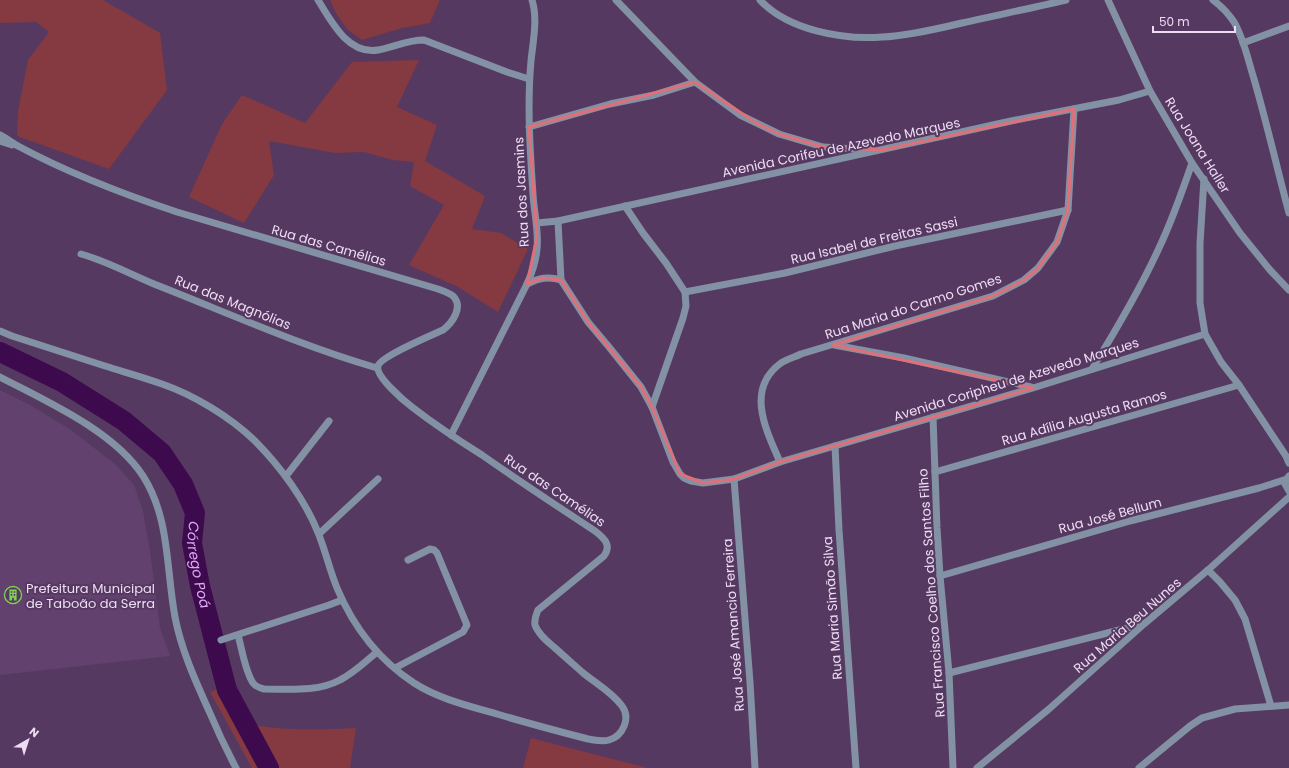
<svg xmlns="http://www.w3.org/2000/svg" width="1289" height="768" viewBox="0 0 1289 768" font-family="Poppins,sans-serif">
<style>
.built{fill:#62416e}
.green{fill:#853940}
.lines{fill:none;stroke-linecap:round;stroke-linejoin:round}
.river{stroke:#3e0a4e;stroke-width:20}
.minor{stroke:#8391a4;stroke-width:7}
.marked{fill:none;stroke:#df7079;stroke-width:3;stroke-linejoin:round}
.labels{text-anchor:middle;stroke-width:4;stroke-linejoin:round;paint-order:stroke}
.street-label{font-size:13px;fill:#eddcf3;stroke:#563961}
.poi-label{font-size:13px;fill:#eddcf3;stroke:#563961;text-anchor:start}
.water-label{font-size:14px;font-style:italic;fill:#dea7f3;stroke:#563961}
</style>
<rect width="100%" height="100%" fill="#563961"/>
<polygon class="built" points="0,390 30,405 68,428 115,464 134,485 143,511 150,551 160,628 170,656 0,675"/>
<g class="green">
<polygon points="0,0 103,0 160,33 167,90 109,169 17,136 18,111 28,60 49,32 36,22 0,23"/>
<polygon points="330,0 440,0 430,23 402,28 362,40 347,29 336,13"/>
<polygon points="419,60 397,107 437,125 425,161 485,196 472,229 501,233 528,249 498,312 458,287 409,265 444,205 410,186 414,162 393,160 364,152 335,153 269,141 274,175 244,223 189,197 222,124 242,95 305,123 352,62"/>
<path d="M231,684L239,708L247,724C284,731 319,730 356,728L350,768H252L210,692Z"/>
<polygon points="531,738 644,767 647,768 523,768"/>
</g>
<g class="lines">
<path class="river" id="s1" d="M0,352L62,382L124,421L162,453L183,484L195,513L192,543L200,586L227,690L269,768"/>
<g class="minor">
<path d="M318,0C331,21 348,55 378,50C394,47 407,40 424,40L507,72L529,79"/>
<polyline points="616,0 695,82 740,115 779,134 823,147 872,150"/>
<path d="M760,0C788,30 842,40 882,37C907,36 937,29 962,23C997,15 1032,8 1066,0"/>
<polyline points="1108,0 1150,91 1192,163 1240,233 1270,270 1289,290"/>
<path d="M1213,0C1221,6 1228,13 1234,22C1244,39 1248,60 1254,79C1267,124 1277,168 1289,213"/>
<polyline points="1243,43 1289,26"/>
<polyline points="529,127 610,104 654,95 695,82"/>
<path d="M0,135C6,138 12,143 18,146C68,173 123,194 177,212L438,289C443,291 449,293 453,296C464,307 452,323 443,330C432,335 380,357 378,366C375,376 404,401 412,407C434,424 458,440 482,455C519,481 557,506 595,531C604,538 612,545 604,556L538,610C536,615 534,619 535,625C538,634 548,642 555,648C564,656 573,664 582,672C595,683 612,692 622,706C631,718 623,736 609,740C602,742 595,740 588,739C557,731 527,723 497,714C469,706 439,699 414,683C379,660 353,626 337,588C330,571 326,553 319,535C306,501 280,466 254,440C230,417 194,395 162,384C143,377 124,372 105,366C74,356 43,346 12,336L0,331"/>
<polyline points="0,141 12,145"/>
<polyline points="625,206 643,233 666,263 685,292 686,306 683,318 652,407"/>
<polyline points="558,221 561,280"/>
<polyline points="537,223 558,221 1011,121 1119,100 1150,91"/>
<path d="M81,254C106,261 130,274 154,284C228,313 301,346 377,368"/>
<path d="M527,284C539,278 548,276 561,280L588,322L609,347L641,387L652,407L673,462L680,474L684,478L691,481L703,483L734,479L780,462L1033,388L1205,334L1200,303V243L1204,179"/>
<polyline points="685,292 785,273 895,246 1068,210"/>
<polyline points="1205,334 1221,362 1239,385 1286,456 1289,463"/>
<polyline points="834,345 904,358 1031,387"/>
<path d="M1092,369C1116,330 1140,290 1159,248C1172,221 1182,192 1192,163"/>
<path d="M0,377C46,401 114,431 143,476C170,518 166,569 175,617C181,649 195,680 209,711C217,730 226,749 236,768"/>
<polyline points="933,417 937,528 940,576 949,673 953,768"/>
<path d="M451,435L527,284C532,273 536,261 537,249C539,231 534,213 533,194C530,150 527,105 531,61C533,41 538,19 532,0"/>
<polyline points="835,446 839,530 856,768"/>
<path d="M780,462C766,430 745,389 781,363C787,359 795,357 801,354L993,296L1024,280L1038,268L1057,242L1068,210L1074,109"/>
<polyline points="935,472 1239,385"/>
<polyline points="286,476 329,421"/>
<polyline points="1289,476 1287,479 1285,484 1289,491"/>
<polyline points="734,479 750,682 755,768"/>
<polyline points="319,534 378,479"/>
<polyline points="1208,570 1220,582 1235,600 1245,619 1271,706"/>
<polyline points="940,576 1130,521 1259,488 1287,479"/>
<path d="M238,635C242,649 245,671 253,683C256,687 260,688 264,689C289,689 318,692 340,680C354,673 365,662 377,652"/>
<polyline points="221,640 329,605 342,600"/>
<polyline points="395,668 463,632 467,625 437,553 434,550 430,549 408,560"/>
<polyline points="949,673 1143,624"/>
<polyline points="977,768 1049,709 1144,624 1208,570 1289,497"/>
<polyline points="1139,768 1190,726 1202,718 1235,709 1289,705"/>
</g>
</g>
<path class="marked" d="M695,82L756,123L779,134L823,147L882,150L1074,109L1068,210L1057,242L1038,268L1024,280L993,296L833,345L1033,388L780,462L734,479L703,483L680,474L652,407L641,387L588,322L561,280L542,278L527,284L537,237L529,127Z"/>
<defs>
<g id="building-ring" transform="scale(0.9)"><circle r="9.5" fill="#563961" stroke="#7ed153" stroke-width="1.5"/><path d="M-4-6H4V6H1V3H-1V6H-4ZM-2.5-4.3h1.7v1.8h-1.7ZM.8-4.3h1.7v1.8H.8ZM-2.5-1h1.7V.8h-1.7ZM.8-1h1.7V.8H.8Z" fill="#7ed153"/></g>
</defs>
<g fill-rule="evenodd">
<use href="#building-ring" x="13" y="595"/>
</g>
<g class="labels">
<g class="street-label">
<text transform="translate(1198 145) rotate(58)" y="5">Rua Joana Haller</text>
<text transform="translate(841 147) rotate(-12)" y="5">Avenida Corifeu de Azevedo Marques</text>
<text transform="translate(521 192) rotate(-93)" y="5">Rua dos Jasmins</text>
<text transform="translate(874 240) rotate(-13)" y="5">Rua Isabel de Freitas Sassi</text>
<text transform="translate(329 245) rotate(16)" y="5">Rua das Camélias</text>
<text transform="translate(233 302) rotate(22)" y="5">Rua das Magnólias</text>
<text transform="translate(913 306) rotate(-18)" y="5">Rua Maria do Carmo Gomes</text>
<text transform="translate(1016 379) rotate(-17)" y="5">Avenida Coripheu de Azevedo Marques</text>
<text transform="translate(1084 417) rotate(-16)" y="5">Rua Adília Augusta Ramos</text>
<text transform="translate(555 490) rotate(34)" y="5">Rua das Camélias</text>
<text transform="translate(1110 515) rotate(-15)" y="5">Rua José Bellum</text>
<text transform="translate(931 593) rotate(-94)" y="5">Rua Francisco Coelho dos Santos Filho</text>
<text transform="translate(832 608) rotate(-94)" y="5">Rua Maria Simão Silva</text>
<text transform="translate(733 625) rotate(-94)" y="5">Rua José Amancio Ferreira</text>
<text transform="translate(1127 625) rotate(-41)" y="5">Rua Maria Beu Nunes</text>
</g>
<g class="poi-label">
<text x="26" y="593">Prefeitura Municipal<tspan x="26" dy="15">de Taboão da Serra</tspan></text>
</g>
<g class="water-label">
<text dy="5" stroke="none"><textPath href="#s1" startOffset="313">Córrego Poá</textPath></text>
</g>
</g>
<g transform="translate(28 740) rotate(39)" stroke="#563961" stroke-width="3" paint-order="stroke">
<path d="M0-3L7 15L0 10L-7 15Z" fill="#eddcf3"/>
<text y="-6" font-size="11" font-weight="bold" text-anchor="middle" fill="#eddcf3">N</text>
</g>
<path d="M1153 26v6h82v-6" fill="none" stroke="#eddcf3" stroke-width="2"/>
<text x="1159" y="26" font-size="12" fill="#eddcf3" stroke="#563961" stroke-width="3" paint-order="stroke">50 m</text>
</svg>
